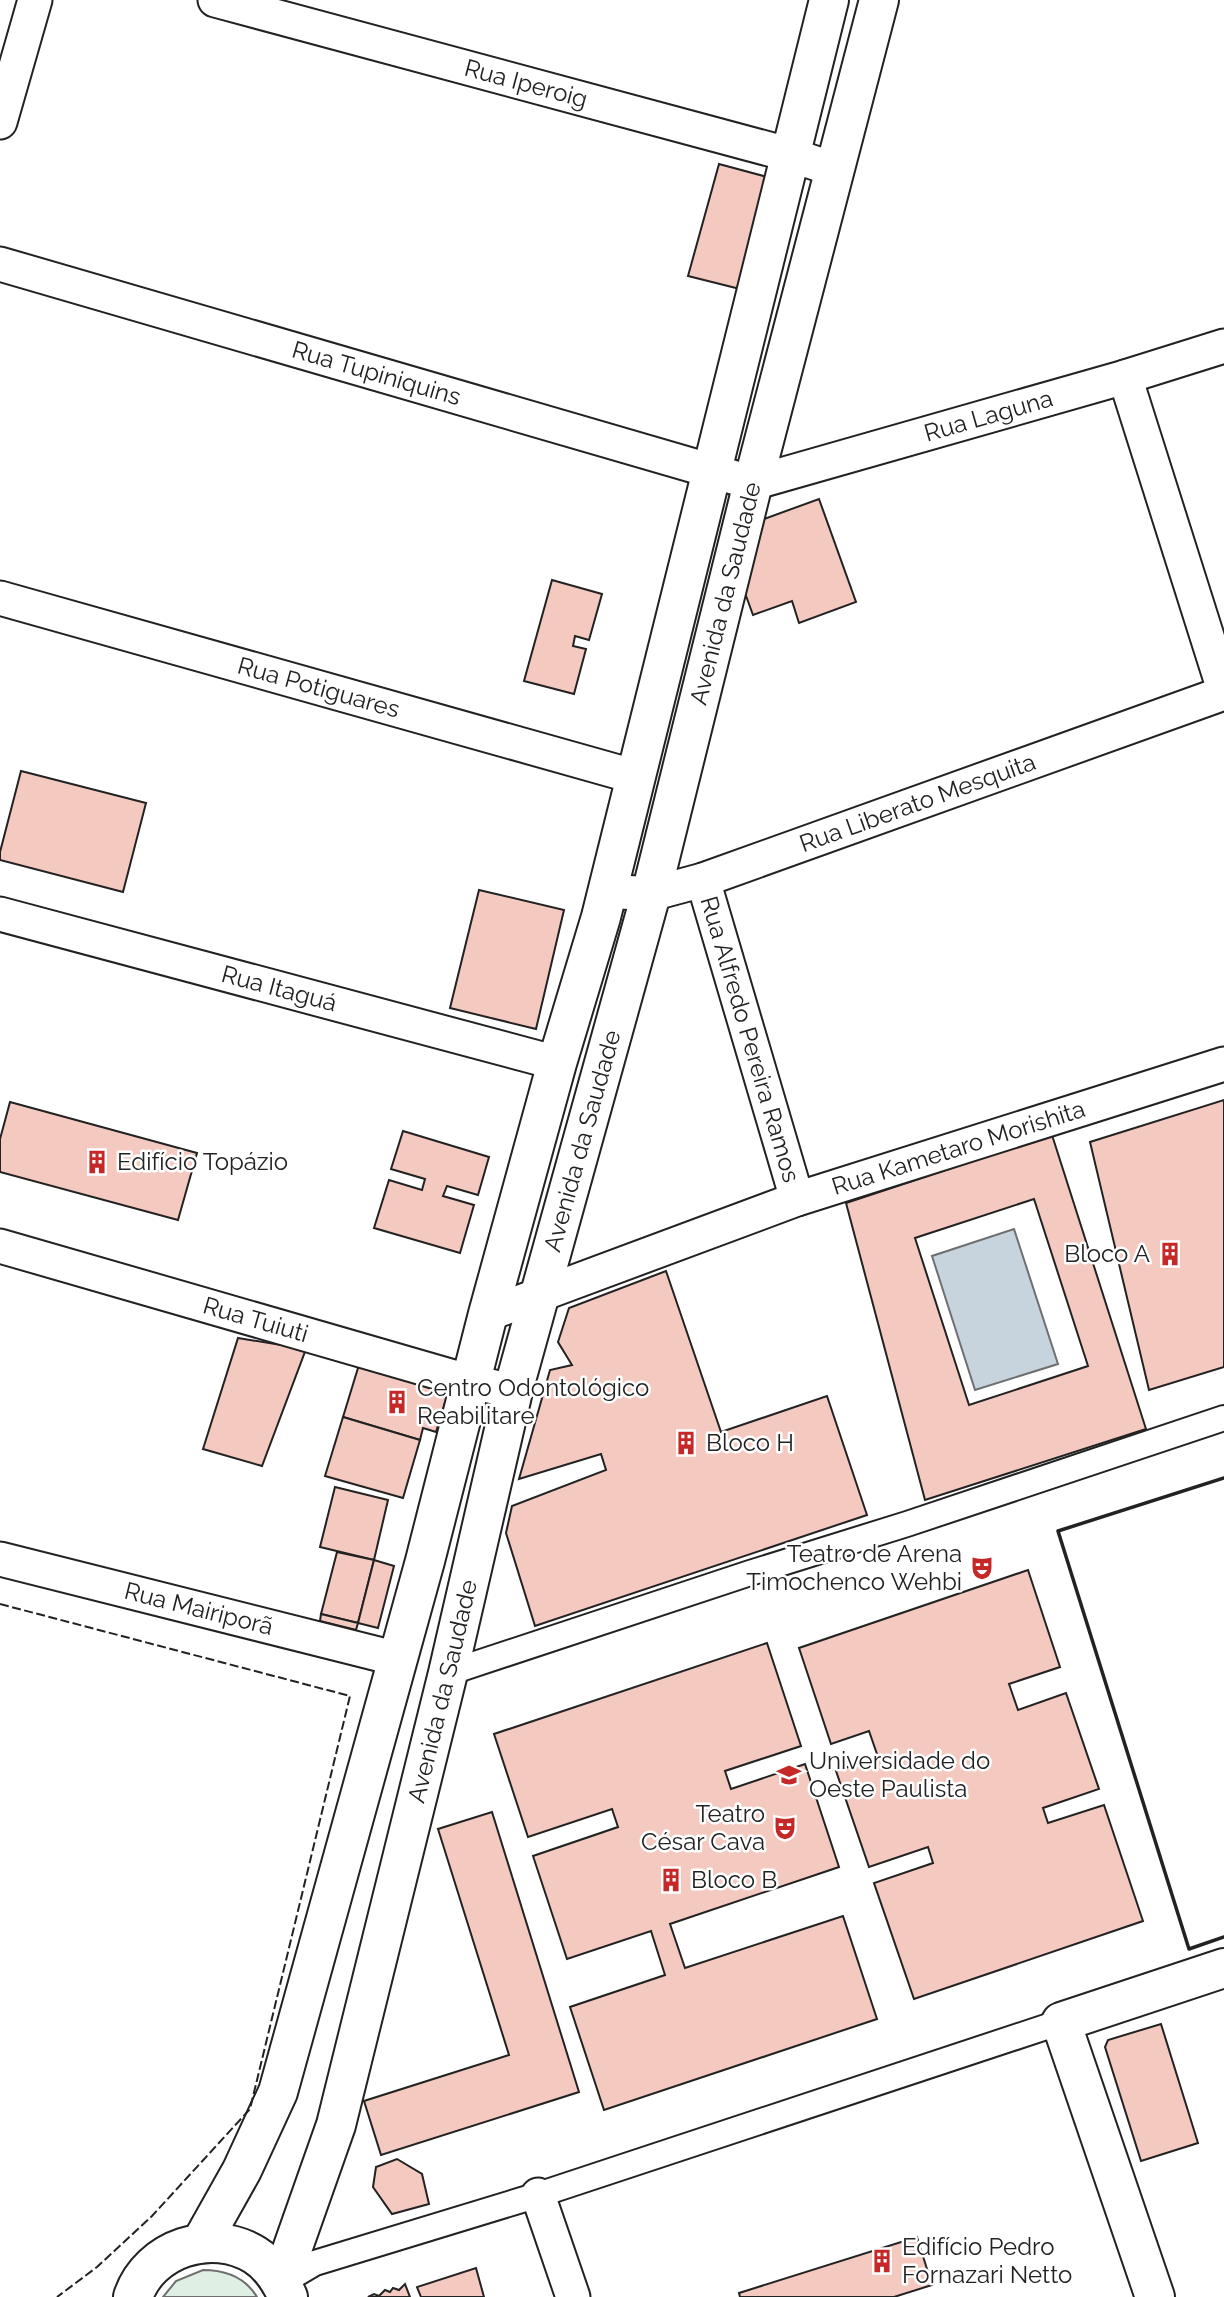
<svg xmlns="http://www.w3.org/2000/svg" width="1224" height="2297" viewBox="0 0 1224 2297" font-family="Raleway,sans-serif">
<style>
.green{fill:#e0efe3;stroke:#6f6f6f;stroke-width:2}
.water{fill:#c7d3dd;stroke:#6f6f6f;stroke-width:2}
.building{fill:#f3c9c0;stroke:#222;stroke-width:2;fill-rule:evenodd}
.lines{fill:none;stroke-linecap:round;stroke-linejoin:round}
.pedestrian-casing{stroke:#222;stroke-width:28}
.minor-casing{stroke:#222;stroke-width:37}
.tertiary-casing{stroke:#222;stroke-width:42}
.pedestrian{stroke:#fff;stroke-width:24}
.minor{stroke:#fff;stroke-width:33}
.tertiary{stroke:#fff;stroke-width:38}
.fence{stroke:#222;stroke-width:2;stroke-dasharray:9 3.5;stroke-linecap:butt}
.wall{stroke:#222;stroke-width:3.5}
.labels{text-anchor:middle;stroke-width:5;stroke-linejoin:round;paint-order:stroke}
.street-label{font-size:24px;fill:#222;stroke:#fff}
.poi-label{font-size:24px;fill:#222;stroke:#fff;text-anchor:start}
</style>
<rect width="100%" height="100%" fill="#fff"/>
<path class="green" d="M203,2270C225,2270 245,2277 257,2297H163L176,2281Z"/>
<polygon class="water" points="1014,1229 1058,1364 975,1390 932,1256"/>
<g class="building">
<polygon points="719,164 771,178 740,289 688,276"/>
<polygon points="819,499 856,602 799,623 792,601 753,615 745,593 764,519"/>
<polygon points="552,580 602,594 589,640 575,636 573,646 586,649 574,694 524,681"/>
<polygon points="21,771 146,803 123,892 0,860 0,852"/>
<polygon points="479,890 564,910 536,1029 450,1008"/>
<polygon points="1224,1100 1224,1367 1149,1390 1090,1142"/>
<polygon points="10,1102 197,1153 178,1220 0,1172 0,1139"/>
<polygon points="403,1131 489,1157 478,1195 447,1186 443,1196 474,1205 460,1253 374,1228 389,1180 422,1190 425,1179 391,1169"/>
<path d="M1052,1135L1146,1429L925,1500L846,1203ZM1034,1199L1088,1366L969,1405L915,1238Z"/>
<polygon points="666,1271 721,1432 827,1396 867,1515 535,1626 506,1533 512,1506 606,1470 601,1454 519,1479 550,1370 572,1365 558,1342 569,1308"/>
<polygon points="238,1338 306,1349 262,1466 203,1449"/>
<polygon points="370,1367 450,1386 436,1432 423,1428 420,1440 343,1417 358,1368"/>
<polygon points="343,1417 420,1440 403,1498 325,1476"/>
<polygon points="335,1487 388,1500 374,1560 320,1547"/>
<polygon points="337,1552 374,1560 358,1623 321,1614"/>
<polygon points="374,1560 394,1566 378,1628 358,1623"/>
<polygon points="1028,1570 1060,1667 1009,1684 1018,1710 1066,1693 1099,1789 1043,1808 1048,1823 1104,1805 1143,1921 914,1999 874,1883 933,1863 928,1847 869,1867 836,1771 878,1757 869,1731 831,1744 799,1648"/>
<polygon points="321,1614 358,1623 356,1630 320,1621"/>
<polygon points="767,1643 801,1746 725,1771 731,1789 805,1764 839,1867 670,1924 685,1968 843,1916 877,2019 604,2110 570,2007 665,1975 651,1931 567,1959 533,1856 618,1827 612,1809 528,1837 494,1734"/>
<polygon points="492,1812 579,2092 381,2155 364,2101 509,2055 438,1829"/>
<polygon points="1161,2024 1198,2143 1141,2161 1105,2047 1108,2040"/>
<polygon points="397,2159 422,2174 429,2204 392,2214 373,2187 376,2167"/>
<polygon points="917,2237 932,2285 894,2297 740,2297 739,2293"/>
<polygon points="476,2268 484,2297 421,2297 417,2287"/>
<polygon points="405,2284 410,2297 368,2297 374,2294 379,2296 385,2290 390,2292 393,2288 399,2290"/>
</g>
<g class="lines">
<g class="pedestrian-casing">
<g id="pedestrian">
<polyline points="448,1673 750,1573 907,1524 1224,1418"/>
<polyline points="281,2283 315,2263 538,2195 1061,2022"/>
</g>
</g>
<g class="minor-casing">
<g id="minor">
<path id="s1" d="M215,0L791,155L836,170"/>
<polyline points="0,122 35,0"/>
<path id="s2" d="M0,264L753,483L1125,377L1224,346"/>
<polyline points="1125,377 1224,690"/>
<path id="s3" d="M0,598L636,777"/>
<path id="s4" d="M703,880L797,1199"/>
<path id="s5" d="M607,891L651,894L703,880L1224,693"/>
<path id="s6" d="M0,914L557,1063"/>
<path id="s7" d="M0,1246L471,1382L513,1391"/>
<path id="s8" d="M488,1314L797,1199L1224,1064"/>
<path id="s9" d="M0,1559L398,1659"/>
<polyline points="538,2195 573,2297"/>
</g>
</g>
<g class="tertiary-casing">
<g id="tertiary">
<polyline points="201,2243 242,2170 278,2092 425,1561 488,1314 557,1063 601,917 829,0"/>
<path id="s10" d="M281,2281L336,2125L448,1673L513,1391L651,894L753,483L879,0"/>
<path d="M133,2297C149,2248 212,2228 255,2255C271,2265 280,2280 288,2297"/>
<polyline points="1155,2297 1061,2022 1224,1968"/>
</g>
</g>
<use href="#pedestrian" class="pedestrian"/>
<use href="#minor" class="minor"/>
<use href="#tertiary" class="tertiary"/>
<polyline class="fence" points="0,1604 350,1696 250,2109 152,2216 97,2267 57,2297"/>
<polyline class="wall" points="1224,1478 1058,1531 1189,1949 1224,1937"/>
</g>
<defs>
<g id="building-bare" transform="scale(1.89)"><path d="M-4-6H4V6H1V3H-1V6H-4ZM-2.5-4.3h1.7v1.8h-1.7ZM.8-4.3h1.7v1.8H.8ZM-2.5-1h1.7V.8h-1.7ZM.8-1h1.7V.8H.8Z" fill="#c62828" stroke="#fff" stroke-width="2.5" paint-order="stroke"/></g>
<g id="theatre-bare" transform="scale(1.89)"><path d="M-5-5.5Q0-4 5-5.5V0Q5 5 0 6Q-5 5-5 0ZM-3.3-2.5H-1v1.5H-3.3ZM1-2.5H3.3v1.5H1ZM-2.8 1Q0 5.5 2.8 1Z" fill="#c62828" stroke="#fff" stroke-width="2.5" paint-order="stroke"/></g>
<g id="university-bare" transform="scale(1.89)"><path d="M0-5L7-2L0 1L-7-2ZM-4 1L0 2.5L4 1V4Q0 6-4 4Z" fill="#c62828" stroke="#fff" stroke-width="2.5" paint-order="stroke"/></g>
</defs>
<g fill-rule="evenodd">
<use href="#building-bare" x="97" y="1162"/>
<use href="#building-bare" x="1170" y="1254"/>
<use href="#building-bare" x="397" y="1402"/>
<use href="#building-bare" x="686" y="1443"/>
<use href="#theatre-bare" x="982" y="1568"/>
<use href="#university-bare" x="789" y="1775"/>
<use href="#theatre-bare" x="785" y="1828"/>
<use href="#building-bare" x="671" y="1880"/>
<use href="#building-bare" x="882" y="2261"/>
</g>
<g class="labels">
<g class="street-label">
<text dy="8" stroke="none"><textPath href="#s1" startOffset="322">Rua Iperoig</textPath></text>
<text dy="8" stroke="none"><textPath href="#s2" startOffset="392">Rua Tupiniquins</textPath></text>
<text dy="8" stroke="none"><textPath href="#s2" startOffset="1029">Rua Laguna</textPath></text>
<text dy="8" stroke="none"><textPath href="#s10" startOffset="1746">Avenida da Saudade</textPath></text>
<text dy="8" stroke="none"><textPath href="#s3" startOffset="331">Rua Potiguares</textPath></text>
<text dy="8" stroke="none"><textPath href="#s5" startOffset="326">Rua Liberato Mesquita</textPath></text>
<text dy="8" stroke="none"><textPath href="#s6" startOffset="289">Rua Itaguá</textPath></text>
<text dy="8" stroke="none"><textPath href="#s4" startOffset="166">Rua Alfredo Pereira Ramos</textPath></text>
<text dy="8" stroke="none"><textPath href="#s10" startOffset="1180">Avenida da Saudade</textPath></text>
<text dy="8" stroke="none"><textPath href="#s8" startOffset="499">Rua Kametaro Morishita</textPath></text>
<text dy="8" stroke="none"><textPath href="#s7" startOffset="266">Rua Tuiuti</textPath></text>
<text dy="8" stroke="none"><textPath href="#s9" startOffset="205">Rua Mairiporã</textPath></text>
<text dy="8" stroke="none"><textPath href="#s10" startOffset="612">Avenida da Saudade</textPath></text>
</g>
<g class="poi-label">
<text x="117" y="1170">Edifício Topázio</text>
<text x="1150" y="1262" text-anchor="end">Bloco A</text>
<text x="417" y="1396">Centro Odontológico<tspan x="417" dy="28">Reabilitare</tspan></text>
<text x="706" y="1451">Bloco H</text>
<text x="962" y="1562" text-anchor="end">Teatro de Arena<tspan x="962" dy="28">Timochenco Wehbi</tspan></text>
<text x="809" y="1769">Universidade do<tspan x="809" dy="28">Oeste Paulista</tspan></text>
<text x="765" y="1822" text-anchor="end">Teatro<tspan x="765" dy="28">César Cava</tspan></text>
<text x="691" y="1888">Bloco B</text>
<text x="902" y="2255">Edifício Pedro<tspan x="902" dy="28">Fornazari Netto</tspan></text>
</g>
</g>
</svg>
